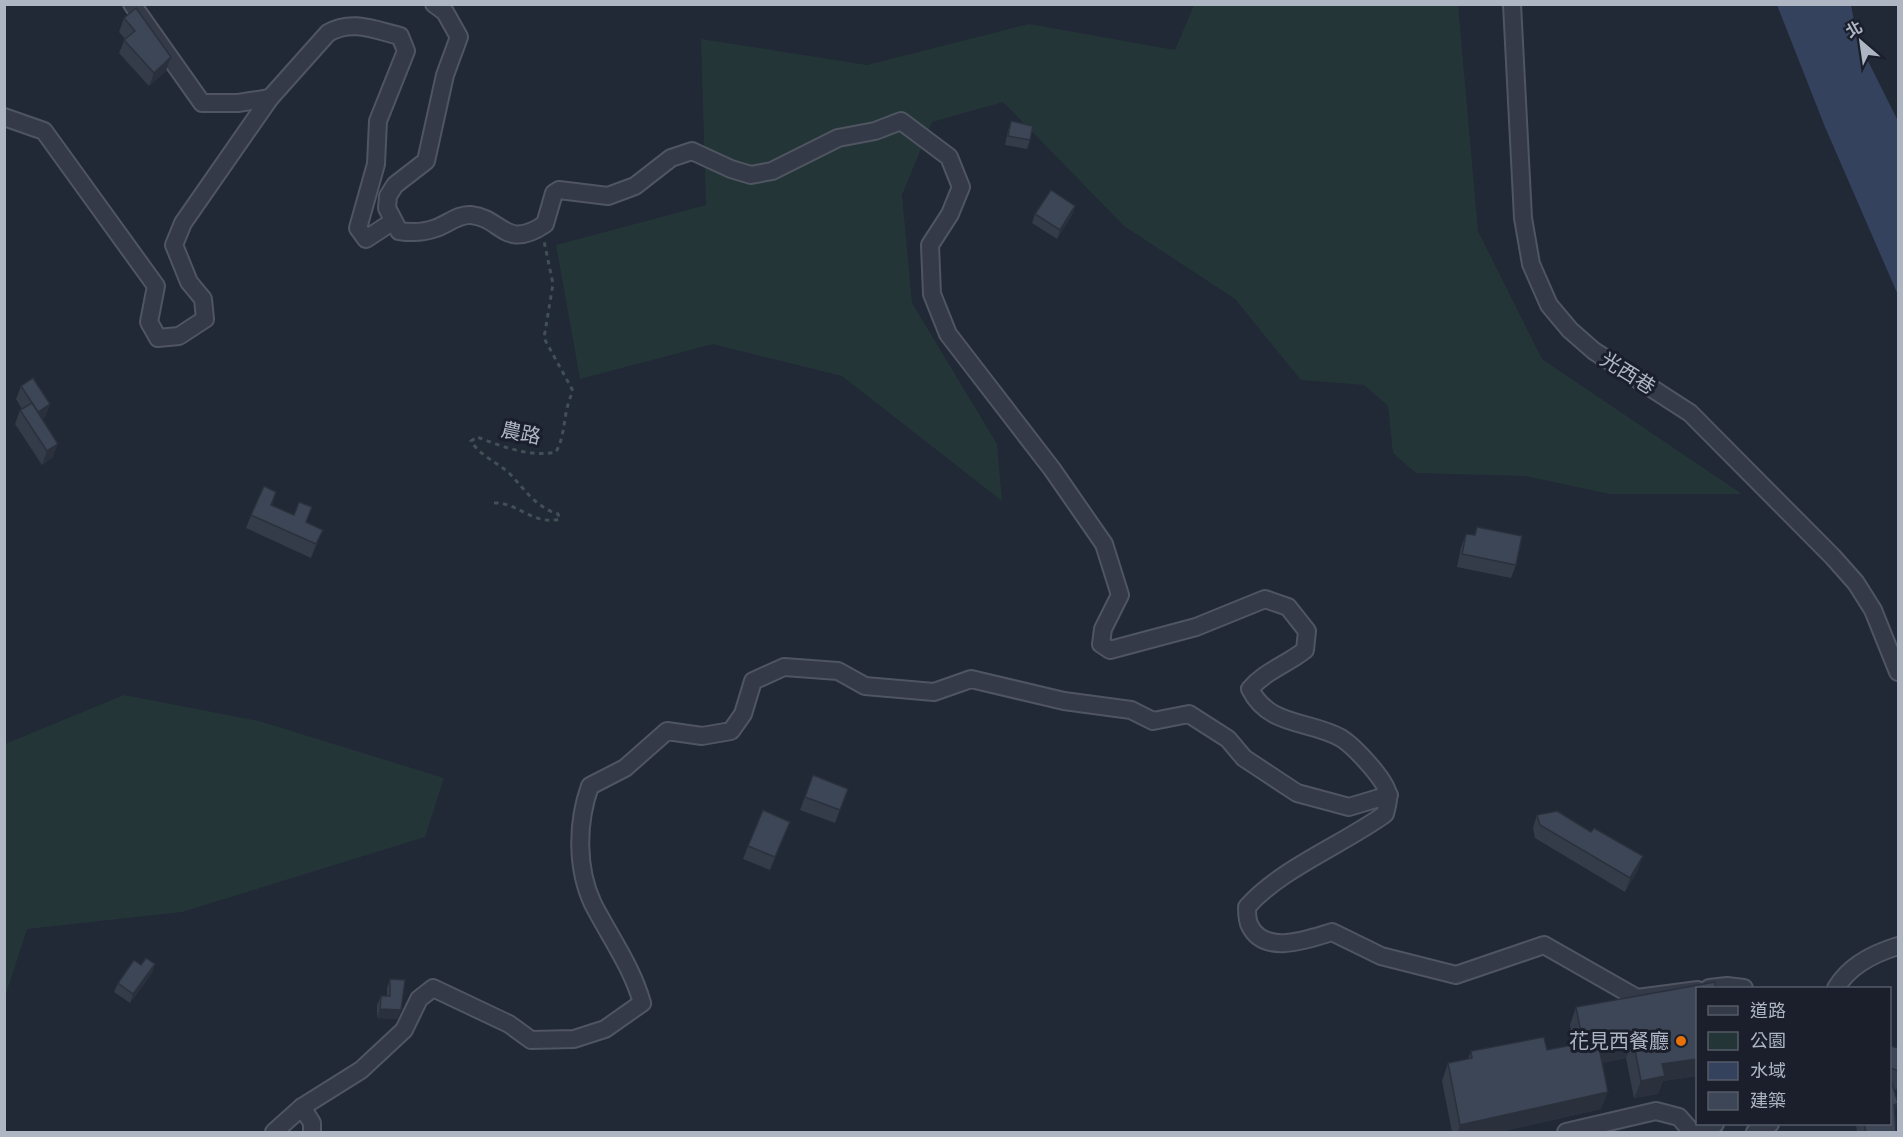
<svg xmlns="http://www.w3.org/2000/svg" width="1903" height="1137" viewBox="0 0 1903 1137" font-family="'Noto Sans','Noto Sans TC',sans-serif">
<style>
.green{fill:#243538}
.water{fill:#35425d}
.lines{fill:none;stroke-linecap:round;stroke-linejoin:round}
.minor-casing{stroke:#4f5561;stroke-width:20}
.path{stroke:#405055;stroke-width:3;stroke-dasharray:4.5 4.5;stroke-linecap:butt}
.minor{stroke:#343a47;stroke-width:16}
.wall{fill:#343c4a}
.shaded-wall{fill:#2b313c}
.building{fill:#3d4656;stroke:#2b313c;stroke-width:1.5}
.food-dot{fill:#e8710a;stroke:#1a1f2b;stroke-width:2}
.labels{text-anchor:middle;stroke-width:6;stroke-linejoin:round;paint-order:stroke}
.street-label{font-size:20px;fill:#aeb5c3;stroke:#1a1f2b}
.poi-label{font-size:20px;fill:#aeb5c3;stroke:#1a1f2b;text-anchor:end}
</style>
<rect width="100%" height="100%" fill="#212836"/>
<g class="green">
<polygon points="1194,5 1458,5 1478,231 1542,359 1742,494 1610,494 1525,476 1416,473 1393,453 1388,406 1364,385 1301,380 1235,299 1124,226 1003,102 932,122 902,195 912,303 997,444 1002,501 842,376 713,344 580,379 556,245 706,205 701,39 867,65 1029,24 1175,50"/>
<polygon points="124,695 259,721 444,778 425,837 182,912 27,929 5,997 5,744"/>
</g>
<polygon class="water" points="1777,5 1851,5 1858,41 1898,121 1898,295 1825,127"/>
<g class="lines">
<g class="minor-casing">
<g id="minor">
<polyline points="132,4 202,103 238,103 270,98"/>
<path d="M434,4L445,12L459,37L445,75L426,161L395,185L388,196L387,208L399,231C412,233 423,233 436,228C448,224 458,214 471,215C502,218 505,251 545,224L554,193L559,190L608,196L635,186L671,158L692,151L731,169L751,175L772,171L838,138L875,131L901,121L949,157L961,187L950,214L930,245L932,294L948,334L1052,469L1104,544L1120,595L1103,629L1101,644L1110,650L1196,627L1265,599L1288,607L1307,631L1305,650C1286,665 1265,671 1250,689C1269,727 1309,720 1341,738C1354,746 1387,781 1388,795C1389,801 1386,809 1385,814C1342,845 1280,869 1247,907C1247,913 1247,921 1250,926C1265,956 1308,939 1332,932L1381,956L1456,975L1544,945L1637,998L1698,990"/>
<polyline points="1512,4 1523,218 1531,264 1549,305 1570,330 1594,351 1690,413 1833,557 1856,583 1873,610 1898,672"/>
<path d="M4,117L44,131L156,286L149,322L158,338L179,336L205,319L203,299L189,282L174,245L183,223L270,98L328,33C352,19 375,30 400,36L406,51L378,121L376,164L358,228L366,239L392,222"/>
<polyline points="1709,988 1727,986 1744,988"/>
<path d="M1836,988C1849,966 1875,953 1898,946"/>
<polyline points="302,1107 312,1123 312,1132"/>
<path d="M274,1132L302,1107L361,1070L404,1030L419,999L433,988L509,1024L531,1040L574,1039L605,1029L642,1003C632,967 610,937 593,904C576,868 577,822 590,786L625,768L667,731L702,736L731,731L743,714L753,681L784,667L838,671L865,686L934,692L971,679L1064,701L1131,710L1153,721L1189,714L1228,739L1244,758L1297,793L1349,807L1389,795"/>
<polyline points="1566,1132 1656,1111 1679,1117 1692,1132"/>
<polyline points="1699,1132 1715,1124"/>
<polyline points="1755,1132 1770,1124"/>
</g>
</g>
<path class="path" d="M494,503C518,502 533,526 560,519L558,514C536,507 526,491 511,475C498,462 481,457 471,441L477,437C501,446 531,458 556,452C567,431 562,414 573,391L544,338L553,284L544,241"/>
<use href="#minor" class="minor"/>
</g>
<g class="wall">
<polygon points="136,8 166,71 149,86 119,53 125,39 119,32 124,18"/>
<polygon points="1011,121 1030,140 1027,149 1005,145 1008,130"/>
<polygon points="1075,206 1072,215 1057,239 1032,223 1035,214"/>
<polygon points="21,386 50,404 45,417 42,419 53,457 42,465 15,424 20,410 22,409 16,399"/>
<polygon points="276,492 272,505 323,530 311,558 246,528 251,515"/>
<polygon points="1477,527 1516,565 1511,578 1457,567 1461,547 1466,534 1474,535"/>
<polygon points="813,775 848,789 835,823 800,810"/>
<polygon points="1537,815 1591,832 1638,870 1625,892 1535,838 1533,828"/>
<polygon points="790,822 770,870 743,859 748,846"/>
<polygon points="155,964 152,973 130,1003 114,992 118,983"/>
<polygon points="390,979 398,1019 377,1018 377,1005 381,996 387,996 387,988"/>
<polygon points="1698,988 1698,1076 1663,1081 1658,1094 1634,1098 1626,1058 1602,1063 1601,1109 1500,1132 1452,1132 1442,1081 1448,1063 1468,1059 1471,1051 1547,1050 1574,1045 1570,1025 1576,1007"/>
<polygon points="1890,1046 1899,1048 1899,1084 1896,1090 1894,1089 1896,1132 1857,1132 1856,1124 1890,1124"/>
</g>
<g class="shaded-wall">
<polygon points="171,57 166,71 149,86 154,73"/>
<polygon points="1075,206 1072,215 1057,239 1060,230"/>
<polygon points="50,404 45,417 33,425 38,412"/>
<polygon points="58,444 53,457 42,465 47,451"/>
<polygon points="323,530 318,543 311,558 316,544"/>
<polygon points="790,822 785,835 770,870 775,857"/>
<polygon points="1643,856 1638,870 1625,892 1630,878"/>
<polygon points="155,964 152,973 130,1003 133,994"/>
<polygon points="380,1009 401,1010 398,1019 377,1018"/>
<polygon points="1633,1040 1626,1058 1592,1065 1599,1047"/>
<polygon points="1698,1059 1698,1076 1663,1081 1658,1094 1634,1098 1641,1081 1662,1064"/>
<polygon points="1608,1092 1601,1109 1500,1132 1458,1132 1460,1125"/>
<polygon points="1898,1103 1892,1121 1894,1105"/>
</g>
<g class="building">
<polygon points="136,8 171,57 154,73 124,40 135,31 124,18"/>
<polygon points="1011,121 1033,126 1030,140 1008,136"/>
<polygon points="1051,190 1075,206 1060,230 1035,214"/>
<polygon points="33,378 50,404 38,412 21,386"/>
<polygon points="32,403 58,444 47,451 20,410"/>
<polygon points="264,486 276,492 271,505 294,515 299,502 312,507 306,522 323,530 316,544 251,515"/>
<polygon points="1477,527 1522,536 1516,565 1462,554 1466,534 1475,535"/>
<polygon points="813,775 848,789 840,810 805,797"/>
<polygon points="763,810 790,822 775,857 748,846"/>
<polygon points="1557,811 1591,832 1594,828 1643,856 1630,878 1540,825 1537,815"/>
<polygon points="146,958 155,964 133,994 118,983 134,960 141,965"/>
<polygon points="390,979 405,980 401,1010 380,1009 381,996 390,996"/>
<polygon points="1715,982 1715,988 1698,988 1698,1059 1662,1064 1665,1076 1641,1081 1633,1040 1599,1047 1608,1092 1460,1125 1448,1063 1472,1058 1471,1051 1544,1037 1547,1050 1583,1043 1576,1007"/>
<polygon points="1890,1046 1899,1048 1899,1071 1890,1068"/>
<polygon points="1890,1077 1898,1103 1894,1105 1896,1132 1866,1132 1864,1124 1890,1124"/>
</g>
<circle class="food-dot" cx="1681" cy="1041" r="6"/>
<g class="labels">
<g class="street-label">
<text transform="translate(1628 373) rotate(32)" y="7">光西巷</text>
<text transform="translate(521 433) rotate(12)" y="7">農路</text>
</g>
<g class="poi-label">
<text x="1669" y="1048">花見西餐廳</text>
</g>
</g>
<rect width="1903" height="1137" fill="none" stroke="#aeb5c3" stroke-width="12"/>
<rect x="1696" y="987" width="195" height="138" fill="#1a1f2b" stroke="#555b68" stroke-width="1.5"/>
<rect x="1708" y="1006" width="30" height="9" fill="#343a47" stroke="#555b68" stroke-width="1.5"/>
<text x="1750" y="1017" font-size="18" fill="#aeb5c3">道路</text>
<rect x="1708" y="1032" width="30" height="18" fill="#243538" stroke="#555b68" stroke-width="1.5"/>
<text x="1750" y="1047" font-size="18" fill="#aeb5c3">公園</text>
<rect x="1708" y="1062" width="30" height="18" fill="#35425d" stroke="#555b68" stroke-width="1.5"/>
<text x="1750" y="1077" font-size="18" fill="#aeb5c3">水域</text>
<rect x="1708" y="1092" width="30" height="18" fill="#3d4656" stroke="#555b68" stroke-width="1.5"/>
<text x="1750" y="1107" font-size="18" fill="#aeb5c3">建築</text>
<g transform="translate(1861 42) rotate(331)" stroke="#1a1f2b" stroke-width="4.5" paint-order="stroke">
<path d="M0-4.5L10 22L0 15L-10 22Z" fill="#aeb5c3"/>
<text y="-9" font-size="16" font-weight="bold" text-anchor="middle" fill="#aeb5c3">北</text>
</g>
</svg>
